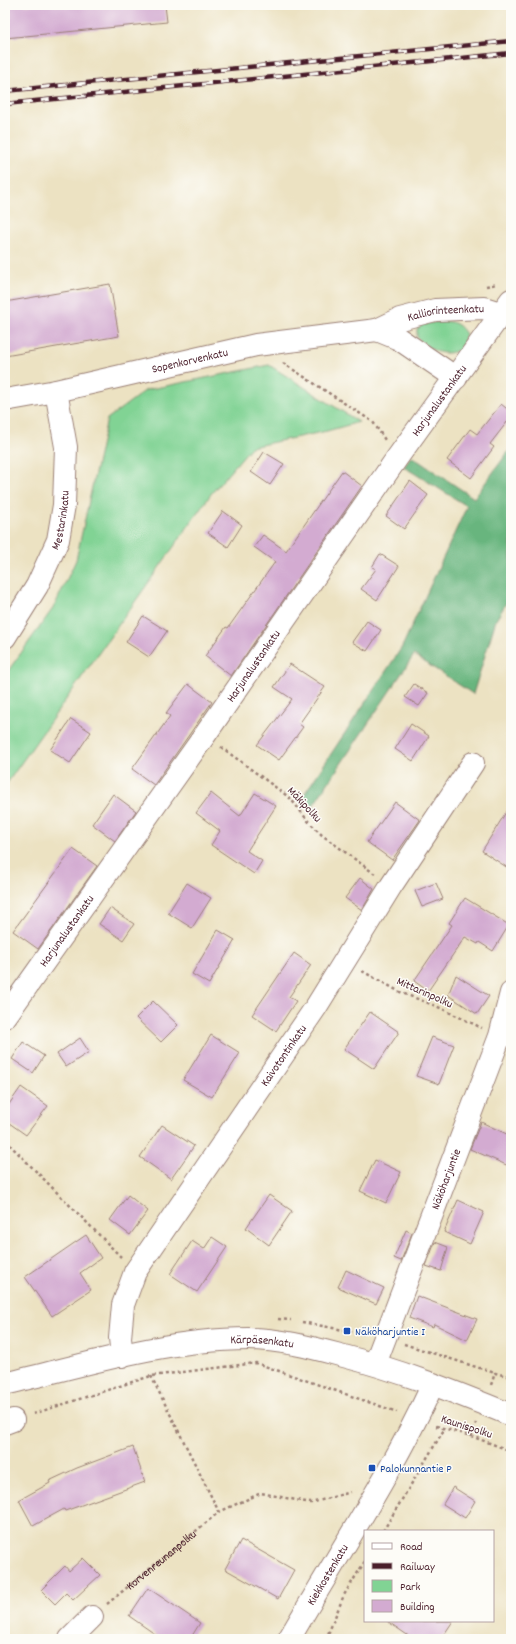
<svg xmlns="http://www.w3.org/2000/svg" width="516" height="1644" viewBox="0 0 516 1644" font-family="Dekko,sans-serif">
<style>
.green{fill:#81d394;stroke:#667960}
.forest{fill:#68b57e;stroke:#596a54}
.building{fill:#d3abd1}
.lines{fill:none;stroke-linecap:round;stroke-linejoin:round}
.minor-casing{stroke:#9b8076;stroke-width:24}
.path{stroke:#9b8076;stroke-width:2.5;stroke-dasharray:3 3;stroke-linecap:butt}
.minor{stroke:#fff;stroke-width:22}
.rail-casing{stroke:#4a1f2b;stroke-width:4.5}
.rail{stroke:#fdfcf7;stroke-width:3;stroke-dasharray:9;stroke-linecap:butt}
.transit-dot{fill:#1a4fb4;stroke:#fdfcf7;stroke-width:1.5}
.labels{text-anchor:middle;stroke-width:3;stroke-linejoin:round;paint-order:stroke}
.street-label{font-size:12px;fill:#4a1f2b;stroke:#fdfcf7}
.transit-label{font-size:12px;fill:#164399;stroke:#fdfcf7;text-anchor:start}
</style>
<rect width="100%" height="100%" fill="#fdfcf7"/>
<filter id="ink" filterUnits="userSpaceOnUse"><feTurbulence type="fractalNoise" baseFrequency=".025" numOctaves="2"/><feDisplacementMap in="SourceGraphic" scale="8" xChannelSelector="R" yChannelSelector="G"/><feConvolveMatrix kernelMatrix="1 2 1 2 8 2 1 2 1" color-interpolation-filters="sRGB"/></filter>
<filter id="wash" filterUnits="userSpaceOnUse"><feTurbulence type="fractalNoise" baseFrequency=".012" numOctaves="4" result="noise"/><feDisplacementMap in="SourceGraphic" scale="16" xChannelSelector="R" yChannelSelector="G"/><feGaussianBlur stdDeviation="0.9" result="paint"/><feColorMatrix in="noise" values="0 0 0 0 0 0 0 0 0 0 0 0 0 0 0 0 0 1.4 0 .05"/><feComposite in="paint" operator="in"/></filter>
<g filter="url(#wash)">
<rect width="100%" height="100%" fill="#ece2c2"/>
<g class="green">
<path d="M444,321C456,322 460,325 466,334L461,349C444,358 430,351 417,337V329L423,324Z"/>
<polygon points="269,365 359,422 327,431 251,447 211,494 5,786 5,675 54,607 76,560 107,419 146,390"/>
</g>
<polygon class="forest" points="511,448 511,595 496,620 473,694 414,655 310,810 299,802 402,647 467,506 404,467 411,456 474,498"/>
<g id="blocks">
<g class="building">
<polygon points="5,5 165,5 167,22 5,38"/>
<polygon points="110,284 119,336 5,356 5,302"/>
<polygon points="501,404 511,412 511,417 490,444 494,447 471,478 447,460 470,429 477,434"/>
<polygon points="264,452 284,464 270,485 251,472"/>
<polygon points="342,471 362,486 231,676 205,656 226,627 228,628 275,562 254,547 263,535 286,551"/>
<polygon points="410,481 428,495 404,529 386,516"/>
<polygon points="223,511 242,525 228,547 208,533"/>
<polygon points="380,554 399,566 377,600 361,589 376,569 372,567"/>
<polygon points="143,616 167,631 149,657 126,642"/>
<polygon points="367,621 381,630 367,651 352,642"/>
<polygon points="290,664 325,687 299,724 303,727 279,760 257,745 292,699 274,687"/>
<polygon points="188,684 212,702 154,785 132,769 170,716 166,713"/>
<polygon points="414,684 428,693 419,706 405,697"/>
<polygon points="71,719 91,732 70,763 50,750"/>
<polygon points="411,724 429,736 413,761 395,749"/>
<polygon points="211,793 240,816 255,793 276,806 247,851 262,861 254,874 211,845 220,831 196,813"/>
<polygon points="113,794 136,811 115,841 92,824"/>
<polygon points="395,802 420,820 392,860 367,842"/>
<polygon points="511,804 511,870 482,851"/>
<polygon points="73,849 97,866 38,949 13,931"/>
<polygon points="360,878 374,889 362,910 345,898"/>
<polygon points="187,883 211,898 192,928 168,913"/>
<polygon points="436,883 443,899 422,907 415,891"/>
<polygon points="465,898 509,925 493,951 479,942 478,944 465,937 428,991 414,981 452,925 449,923"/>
<polygon points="110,908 134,924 123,940 99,924"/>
<polygon points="218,930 235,940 209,984 192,974"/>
<polygon points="294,953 311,965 289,997 296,1001 276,1031 252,1015"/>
<polygon points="456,975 489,996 477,1014 448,995"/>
<polygon points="153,1001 178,1025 161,1042 136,1018"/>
<polygon points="370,1012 399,1032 374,1069 344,1049"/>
<polygon points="211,1035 240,1053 212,1097 183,1080"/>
<polygon points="432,1037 454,1045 439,1084 416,1076"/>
<polygon points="80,1038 89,1052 66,1067 57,1054"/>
<polygon points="23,1042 44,1056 33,1073 12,1059"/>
<polygon points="21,1087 48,1106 26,1135 5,1120 5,1110"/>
<polygon points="481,1122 511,1136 511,1167 470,1149"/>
<polygon points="162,1125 194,1146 171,1179 140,1157"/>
<polygon points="375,1160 401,1172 386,1203 360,1191"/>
<polygon points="128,1195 148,1211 130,1235 110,1220"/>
<polygon points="269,1195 292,1211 269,1245 246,1228"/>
<polygon points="458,1200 484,1212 470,1244 444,1232"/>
<polygon points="406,1230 412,1233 401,1261 394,1258"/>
<polygon points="86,1235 101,1258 80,1273 91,1290 52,1316 25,1277"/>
<polygon points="212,1237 227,1247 197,1292 170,1274 192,1241 204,1249"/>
<polygon points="435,1242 448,1247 441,1271 426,1266"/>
<polygon points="346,1270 384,1288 376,1304 338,1287"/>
<polygon points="417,1296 477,1319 467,1340 434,1324 433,1327 409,1318"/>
<polygon points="133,1447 145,1482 65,1511 64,1509 33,1526 19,1500 50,1483 49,1481 77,1468"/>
<polygon points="453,1487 475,1501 465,1518 443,1504"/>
<polygon points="241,1540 294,1570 278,1599 225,1569"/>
<polygon points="83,1558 100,1575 73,1600 66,1593 55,1604 41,1590 65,1566 69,1571"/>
<polygon points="148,1588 200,1623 190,1639 162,1639 129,1616"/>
<polygon points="387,1621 453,1621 441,1639 413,1639"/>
</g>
</g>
</g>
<g filter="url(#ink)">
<use href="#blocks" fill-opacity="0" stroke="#9b8076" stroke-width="1"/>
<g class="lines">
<g class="minor-casing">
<g id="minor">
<polyline points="377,330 399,339 456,378"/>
<path id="s2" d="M5,400L56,391L256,345L377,330L400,319L435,310L484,308L500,313"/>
<path id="s3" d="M5,637L37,586L58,540L64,505L66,447L56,391"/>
<path id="s4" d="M5,1017L205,735L397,458L511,300"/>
<path id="s5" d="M122,1356L120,1338L123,1305L135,1272L316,1007L391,886L473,763"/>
<path id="s6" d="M375,1364L500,1036L511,993"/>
<path id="s7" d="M5,1384C84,1365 166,1339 248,1339C279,1339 310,1347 340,1355C399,1370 455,1392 511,1415"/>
<polyline points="5,1423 13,1420"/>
<polyline points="70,1639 92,1617"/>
<path id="s8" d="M289,1639C338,1554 392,1473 433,1384"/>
</g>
</g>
<g class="path">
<polyline points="486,286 497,284"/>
<polyline points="283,363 373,422 385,440"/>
<polyline points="221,747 290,798 309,822 322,835 375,874"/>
<polyline points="362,971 402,993 436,1006 482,1028"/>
<polyline points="5,1140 121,1257"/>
<polyline points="278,1319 291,1320"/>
<polyline points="302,1322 364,1334"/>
<polyline points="404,1344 495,1373"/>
<polyline points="151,1376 219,1512"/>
<polyline points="491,1385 495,1373 511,1377"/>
<polyline points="33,1414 151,1376 256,1363 397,1412"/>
<polyline points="436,1426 471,1436 511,1451"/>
<polyline points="471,1436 476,1423"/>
<polyline points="383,1531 445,1428"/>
<path id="s1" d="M107,1604L219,1512L261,1493L311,1503L351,1492"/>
<polyline points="326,1639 344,1595 365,1561"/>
</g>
<use href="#minor" class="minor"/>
<g class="rail-casing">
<g id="rail">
<polyline points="5,91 511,41"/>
<polyline points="5,104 511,53"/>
</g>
</g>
<use href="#rail" class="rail"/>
</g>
</g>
<g class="transit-dot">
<rect x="343" y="1327" width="8" height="8" rx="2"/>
<rect x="368" y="1464" width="8" height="8" rx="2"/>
</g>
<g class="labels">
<g class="street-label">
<text dy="4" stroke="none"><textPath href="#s2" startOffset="451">Kalliorinteenkatu</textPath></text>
<text dy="4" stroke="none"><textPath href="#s2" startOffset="189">Sopenkorvenkatu</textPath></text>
<text dy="4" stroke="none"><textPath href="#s4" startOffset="754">Harjunalustankatu</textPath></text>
<text dy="4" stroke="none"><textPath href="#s3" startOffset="131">Mestarinkatu</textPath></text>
<text dy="4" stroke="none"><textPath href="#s4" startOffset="430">Harjunalustankatu</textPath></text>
<text transform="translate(305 804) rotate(47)" y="4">Mäkipolku</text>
<text dy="4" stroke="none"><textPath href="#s4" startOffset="106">Harjunalustankatu</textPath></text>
<text transform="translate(425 992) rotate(24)" y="4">Mittarinpolku</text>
<text dy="4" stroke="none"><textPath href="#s5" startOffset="349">Kaivotontinkatu</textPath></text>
<text dy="4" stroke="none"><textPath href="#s6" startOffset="198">Näköharjuntie</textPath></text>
<text dy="4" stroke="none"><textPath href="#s7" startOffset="262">Kärpäsenkatu</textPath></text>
<text transform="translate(467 1426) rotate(18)" y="4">Kaunispolku</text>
<text dy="4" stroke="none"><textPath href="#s1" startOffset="70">Korvenreunanpolku</textPath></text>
<text dy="4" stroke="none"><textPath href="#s8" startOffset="75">Kiekkostenkatu</textPath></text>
</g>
<g class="transit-label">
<text x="355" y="1335">Näköharjuntie I</text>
<text x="380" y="1472">Palokunnantie P</text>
</g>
</g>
<rect width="516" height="1644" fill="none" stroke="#fdfcf7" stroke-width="20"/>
<rect x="364" y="1530" width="130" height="92" fill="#fdfcf7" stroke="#b5a4a5"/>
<rect x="372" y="1543" width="20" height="6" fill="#ffffff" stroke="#b5a4a5"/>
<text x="400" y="1550" font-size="12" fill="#4a1f2b">Road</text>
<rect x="372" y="1563" width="20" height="6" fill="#4a1f2b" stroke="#b5a4a5"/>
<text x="400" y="1570" font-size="12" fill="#4a1f2b">Railway</text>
<rect x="372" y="1580" width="20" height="12" fill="#81d394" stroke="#b5a4a5"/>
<text x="400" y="1590" font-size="12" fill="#4a1f2b">Park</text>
<rect x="372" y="1600" width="20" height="12" fill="#d3abd1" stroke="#b5a4a5"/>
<text x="400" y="1610" font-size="12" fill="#4a1f2b">Building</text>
</svg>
